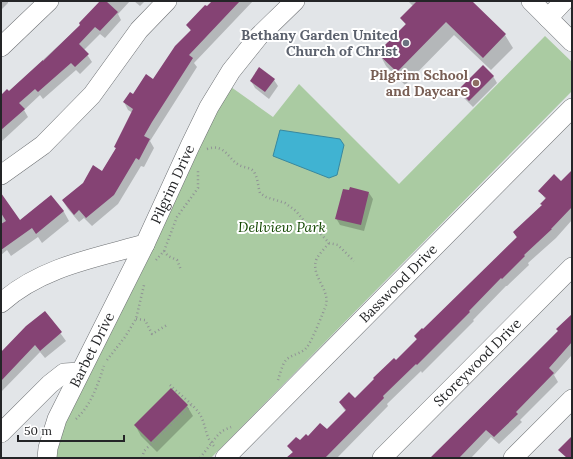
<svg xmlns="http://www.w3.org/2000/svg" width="573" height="459" viewBox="0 0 573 459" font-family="Lora,serif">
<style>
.green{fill:#aacba2}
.water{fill:#40b3d2;stroke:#38889f}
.shadow{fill:#0003}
.building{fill:#854374}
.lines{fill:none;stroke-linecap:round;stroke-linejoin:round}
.minor-casing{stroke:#6e7174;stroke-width:20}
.path{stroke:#909395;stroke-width:2.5;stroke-dasharray:1 3;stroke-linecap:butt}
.minor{stroke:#fff;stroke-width:19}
.worship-dot{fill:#6b7280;stroke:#fff;stroke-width:1.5}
.education-dot{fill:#8d6e63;stroke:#fff;stroke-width:1.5}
.labels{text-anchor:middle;stroke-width:4;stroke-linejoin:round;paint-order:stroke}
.worship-label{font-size:14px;font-weight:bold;fill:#5b616d;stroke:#fff;text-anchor:end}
.education-label{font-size:14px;font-weight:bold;fill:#785e54;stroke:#fff;text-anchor:end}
.street-label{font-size:14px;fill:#242527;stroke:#fff}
.park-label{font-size:14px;font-style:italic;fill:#134700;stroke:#fff}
</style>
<rect width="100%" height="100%" fill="#e2e5e8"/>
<polygon class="green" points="545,36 572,62 572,91 211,458 54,458 65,421 209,123 231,87 273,117 299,84 399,184"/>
<polygon class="water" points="280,130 340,139 344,145 337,175 329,178 273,156"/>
<g class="shadow">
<polygon points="1,1 8,1 8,3 1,10"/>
<polygon points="101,1 130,1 118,14 121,20 105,38 100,34 84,50 92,62 80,74 76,70 43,99 40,95 24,110 28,117 1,142 1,96 8,92 81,25"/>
<polygon points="134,1 145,1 140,6"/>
<polygon points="213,1 253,1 194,63 197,67 150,141 154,148 144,167 141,166 118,204 92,226 84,218 79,222 68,209 63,201 102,172 116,149 115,147 133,113 128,110 124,102 153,80 191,31 187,25"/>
<polygon points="408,1 471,1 505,35 513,48 491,70 454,35 405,85 386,66 379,53 406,25 401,18 413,6"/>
<polygon points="493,76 497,83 473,107 463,97 459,90"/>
<polygon points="274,80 278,86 269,99 255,88 251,81"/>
<polygon points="572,172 572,220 556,238 528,263 529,265 507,286 506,286 473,320 474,321 422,373 421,371 387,404 388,406 337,458 288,458 293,453 288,446 327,431 346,412 340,403 355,399 396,362 417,340 415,337 423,331 517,238 514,233 543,206 546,200 540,191 561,182"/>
<polygon points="369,193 373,199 364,231 340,225 336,218"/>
<polygon points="51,196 64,212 69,221 42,243 38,237 11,256 7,250 1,255 1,204 20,221"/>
<polygon points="45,312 66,341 45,358 40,352 1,392 1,353"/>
<polygon points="572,315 571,356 554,375 558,382 520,420 522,422 499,444 491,437 471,458 431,458 558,331"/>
<polygon points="187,406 193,416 157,452 141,436 135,425"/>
</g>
<g class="building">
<polygon points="100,1 106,1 118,12 100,31 95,27 79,44 89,54 75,67 71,63 38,92 35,89 19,103 25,109 1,130 1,95 7,89 9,91 43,60 43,61 80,25 79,23"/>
<polygon points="212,1 240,1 189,55 193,58 152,122 144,136 150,139 139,160 136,158 114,195 86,218 79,210 74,215 62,200 83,183 93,165 102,171 116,148 114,147 133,109 123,102 130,92 133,94 146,74 153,79 175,46 191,30 186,25 205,5 207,6"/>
<polygon points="417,1 472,1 506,34 483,58 446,22 397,72 377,53 406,24 400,18"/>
<polygon points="483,65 494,76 469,101 458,90"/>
<polygon points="259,67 275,79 265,92 250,81"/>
<polygon points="572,170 572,207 551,229 552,229 524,255 525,256 502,279 501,278 469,311 470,312 417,365 416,364 383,396 384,398 325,458 286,458 293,452 287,446 296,437 300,440 306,434 308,436 320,423 327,429 346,410 339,402 349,392 355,398 374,379 373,378 394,358 396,360 417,339 414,336 422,328 423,329 517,237 513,232 542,205 540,204 546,198 538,191 554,174 561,181"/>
<polygon points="350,187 369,192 361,225 335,219 343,189 349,190"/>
<polygon points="1,193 20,220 51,195 64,211 36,234 32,228 1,250 1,224 6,221 1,213"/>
<polygon points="45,311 62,332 40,351 35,345 1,381 1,352 26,326"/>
<polygon points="572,314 572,342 549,368 554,373 516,412 518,414 494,437 486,430 459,458 430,458 526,363 558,331 556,329"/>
<polygon points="171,388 188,405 151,442 134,425"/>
<polygon points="572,436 572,458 567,458 558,450"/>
</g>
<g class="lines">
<g class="minor-casing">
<g id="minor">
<polyline points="531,1 572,42"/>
<polyline points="548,18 564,1"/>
<polyline points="1,47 49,1"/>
<polyline points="1,175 43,145 92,95 139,30 167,1"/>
<path id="s1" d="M1,303C41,267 95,258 145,244L190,146L209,107L231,71L259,36L295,1"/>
<polyline points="1,433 50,384 64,373 80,372"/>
<path id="s2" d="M47,458L48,448L57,419L145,244"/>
<path id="s3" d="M225,458L572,108"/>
<path id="s4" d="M382,458L572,267"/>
<polyline points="513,458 572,399"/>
</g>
</g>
<g class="path">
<path d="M207,149C225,143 227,158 239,165C244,168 253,167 255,174C258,179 258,187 260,193L266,197L285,203L296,211L305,222L319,232L329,243L338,245L354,261"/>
<polyline points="164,251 168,256 177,260 181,270"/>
<polyline points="156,260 164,251 177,217 198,188 198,169"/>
<polyline points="136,319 145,320 152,334 167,325"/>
<polyline points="107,360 125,337 136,319 144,285"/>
<path d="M278,380C280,374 282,365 286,360C292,354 302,354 307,347C311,343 324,311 326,305C330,288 309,275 317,258C320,253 325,248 329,243"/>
<path d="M170,385C178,393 193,404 199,413C207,425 204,437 215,447"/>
<path d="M76,419C92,404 97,386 104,366"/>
<polyline points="142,458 144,451 191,405"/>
<polyline points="200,458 217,436 222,431 231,427"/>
</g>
<use href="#minor" class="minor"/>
</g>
<circle class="worship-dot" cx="406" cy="43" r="4"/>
<circle class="education-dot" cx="476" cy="83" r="4"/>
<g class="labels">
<g class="worship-label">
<text x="398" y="40">Bethany Garden United<tspan x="398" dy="16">Church of Christ</tspan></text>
</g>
<g class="education-label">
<text x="468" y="80">Pilgrim School<tspan x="468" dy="16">and Daycare</tspan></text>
</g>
<g class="street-label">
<text dy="5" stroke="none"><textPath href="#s1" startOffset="223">Pilgrim Drive</textPath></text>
<text dy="5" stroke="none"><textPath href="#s3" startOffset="246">Basswood Drive</textPath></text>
<text dy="5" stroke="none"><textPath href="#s2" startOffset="118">Barbet Drive</textPath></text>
<text dy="5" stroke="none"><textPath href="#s4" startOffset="135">Storeywood Drive</textPath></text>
</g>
<g class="park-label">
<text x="282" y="232">Dellview Park</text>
</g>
</g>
<rect width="573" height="459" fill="none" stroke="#242527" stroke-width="4"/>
<path d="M18 435v6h106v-6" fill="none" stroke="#242527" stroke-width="2"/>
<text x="24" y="435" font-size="12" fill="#242527" stroke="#ffffff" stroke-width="3" paint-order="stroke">50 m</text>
</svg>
